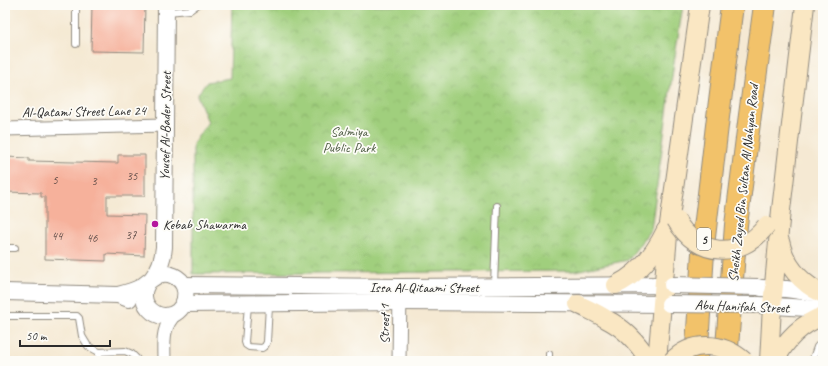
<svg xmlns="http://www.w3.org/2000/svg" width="828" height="366" viewBox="0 0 828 366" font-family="Caveat,sans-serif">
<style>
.park{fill:url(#park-crowns);stroke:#667d54}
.building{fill:#f6b19b}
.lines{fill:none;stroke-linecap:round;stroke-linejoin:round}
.service-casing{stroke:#908a7f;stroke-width:8}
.minor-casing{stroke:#908a7f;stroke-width:15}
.tertiary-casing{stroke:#908a7f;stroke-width:18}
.secondary-casing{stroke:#908a7f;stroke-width:20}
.motorway-casing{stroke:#908a7f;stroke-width:24}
.service{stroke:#fff;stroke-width:6}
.minor{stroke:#fff;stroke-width:13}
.tertiary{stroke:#fff;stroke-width:16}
.secondary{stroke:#fae7c3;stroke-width:18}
.motorway{stroke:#f2c26a;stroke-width:22}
.tertiary-bridge-casing{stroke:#908a7f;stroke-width:18;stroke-linecap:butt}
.secondary-bridge-casing{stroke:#908a7f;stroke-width:20;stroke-linecap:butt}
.tertiary-bridge{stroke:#fff;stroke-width:16}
.secondary-bridge{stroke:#fae7c3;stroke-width:18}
.poi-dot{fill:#b5179e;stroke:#fdfcf7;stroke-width:1.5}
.labels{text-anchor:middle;stroke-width:3.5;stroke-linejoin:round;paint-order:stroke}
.number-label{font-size:12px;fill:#5e4c47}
.shield{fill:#fdfcf7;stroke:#6a6a68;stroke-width:1}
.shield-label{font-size:13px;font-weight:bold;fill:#2b2b2b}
.street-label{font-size:14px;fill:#2b2b2b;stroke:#fdfcf7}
.park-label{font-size:14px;fill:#4e5c44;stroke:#fdfcf7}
.poi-label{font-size:14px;fill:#2b2b2b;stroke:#fdfcf7;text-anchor:start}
</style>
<defs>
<pattern id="park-crowns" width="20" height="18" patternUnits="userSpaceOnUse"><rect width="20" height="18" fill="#a0cf7d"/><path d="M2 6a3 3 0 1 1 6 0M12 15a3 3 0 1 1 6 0" fill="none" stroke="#8ab26c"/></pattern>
</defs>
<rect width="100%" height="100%" fill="#fdfcf7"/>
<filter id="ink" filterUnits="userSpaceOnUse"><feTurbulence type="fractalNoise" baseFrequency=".025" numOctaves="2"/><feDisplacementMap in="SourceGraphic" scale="8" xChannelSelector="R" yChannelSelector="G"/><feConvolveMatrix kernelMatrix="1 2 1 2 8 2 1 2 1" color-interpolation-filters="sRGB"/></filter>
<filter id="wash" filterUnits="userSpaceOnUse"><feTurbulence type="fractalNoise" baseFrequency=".012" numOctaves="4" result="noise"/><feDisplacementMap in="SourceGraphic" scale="16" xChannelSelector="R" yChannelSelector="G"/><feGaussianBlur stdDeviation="0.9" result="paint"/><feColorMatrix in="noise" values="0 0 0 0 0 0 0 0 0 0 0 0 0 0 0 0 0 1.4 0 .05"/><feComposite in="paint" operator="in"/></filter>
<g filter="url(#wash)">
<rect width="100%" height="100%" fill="#f5e9d3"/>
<polygon class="park" points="232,5 683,5 673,69 651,229 628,260 575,271 193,274 193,144 208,122 197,95 207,82 230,78"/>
<g id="blocks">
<g class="building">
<polygon points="92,5 145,5 144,52 91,51"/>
<polygon points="118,155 145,155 145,196 107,196 107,214 145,215 144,256 106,254 106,261 45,259 45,197 41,197 41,193 5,192 5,157 29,158 29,161 118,163"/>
</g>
</g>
</g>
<g filter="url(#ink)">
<use href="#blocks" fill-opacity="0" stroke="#908a7f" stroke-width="1"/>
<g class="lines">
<g class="service-casing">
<g id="service">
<polyline points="76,5 76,44"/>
<polyline points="167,12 190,10 197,5"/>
<polyline points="5,248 15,248"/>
<polyline points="494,285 497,206"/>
<polyline points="248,305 245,342 246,345 249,347 262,348 265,346 267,342 269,305"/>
<polyline points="5,316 77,316 79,318 82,336 88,346 99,352 125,351 132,354 136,358 138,361"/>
<polyline points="99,352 99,361"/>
<polyline points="549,361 549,354"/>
<polyline points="812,361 817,347 823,340"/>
</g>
</g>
<g class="minor-casing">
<g id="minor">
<polyline points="5,129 165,125"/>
<path d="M164,361C164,342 161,328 176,313"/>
<polyline points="399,361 400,293"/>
</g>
</g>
<g class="tertiary-casing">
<g id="tertiary">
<path d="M153,277C160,268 163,259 164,247L166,5"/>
<polyline points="184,285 400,287 672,285"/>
<polyline points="761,288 786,289 823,294"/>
<polyline points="5,292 118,295 129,299"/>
<path d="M118,295C126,293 134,291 141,287C152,280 159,269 174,276C194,285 186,317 164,316C152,315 143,305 144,293C144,289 146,286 148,282"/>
<polyline points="184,304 400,302 669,304"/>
<polyline points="759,305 823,309"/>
</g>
</g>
<g class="secondary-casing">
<g id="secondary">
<path d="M780,241C785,265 801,283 823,294"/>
<path d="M616,285C639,274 655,253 666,230"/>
<path d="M578,304C587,309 597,313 606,319C624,328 639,344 649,361"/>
<polyline points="657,361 669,224 700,5"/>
<polyline points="769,361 772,306 781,210 805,5"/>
<path d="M775,361C785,341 801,324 823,316"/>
</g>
</g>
<g class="motorway-casing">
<g id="motorway">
<polyline points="696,361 704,237 718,117 732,5"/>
<polyline points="726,361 736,225 750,115 765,5"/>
</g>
</g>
<use href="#service" class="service"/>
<use href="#minor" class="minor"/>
<use href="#tertiary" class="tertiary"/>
<use href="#secondary" class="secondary"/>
<use href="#motorway" class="motorway"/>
<g class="tertiary-bridge-casing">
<g id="tertiary-bridge">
<polyline points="672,285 758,287"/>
<polyline points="669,304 756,305"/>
</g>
</g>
<g class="secondary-bridge-casing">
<g id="secondary-bridge">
<path d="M676,220C697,257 740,260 766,226"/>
<path d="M672,361C692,340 723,342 744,361"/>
</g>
</g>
<use href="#tertiary-bridge" class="tertiary-bridge"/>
<use href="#secondary-bridge" class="secondary-bridge"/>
</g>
</g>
<circle class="poi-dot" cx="155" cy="224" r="4"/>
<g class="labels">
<g class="number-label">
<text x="132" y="180">35</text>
<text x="55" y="184">5</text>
<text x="94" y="185">3</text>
<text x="131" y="239">37</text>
<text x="57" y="240">44</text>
<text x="92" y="242">46</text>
</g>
<rect class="shield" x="697" y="228" width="14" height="22" rx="3"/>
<g class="shield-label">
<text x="704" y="244">5</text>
</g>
<g class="street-label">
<text transform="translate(84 111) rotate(-1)" y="5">Al-Qatami Street Lane 24</text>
<text transform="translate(165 126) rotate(-89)" y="5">Yousef Al-Bader Street</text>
<text transform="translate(743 183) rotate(-84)" y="5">Sheikh Zayed Bin Sultan Al Nahyan Road</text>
<text x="424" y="292">Issa Al-Qitaami Street</text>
<text transform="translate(742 306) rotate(2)" y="5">Abu Hanifah Street</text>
<text transform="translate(384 324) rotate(-90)" y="5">Street 1</text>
</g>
<g class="park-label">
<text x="349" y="136">Salmiya<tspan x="349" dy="16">Public Park</tspan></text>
</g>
<g class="poi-label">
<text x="163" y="229">Kebab Shawarma</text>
</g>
</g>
<rect width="828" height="366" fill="none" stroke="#fdfcf7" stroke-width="20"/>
<path d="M20 340v6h90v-6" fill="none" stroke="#2b2b2b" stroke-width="2"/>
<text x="26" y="340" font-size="12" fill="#2b2b2b" stroke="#fdfcf7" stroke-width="3" paint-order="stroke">50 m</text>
</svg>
